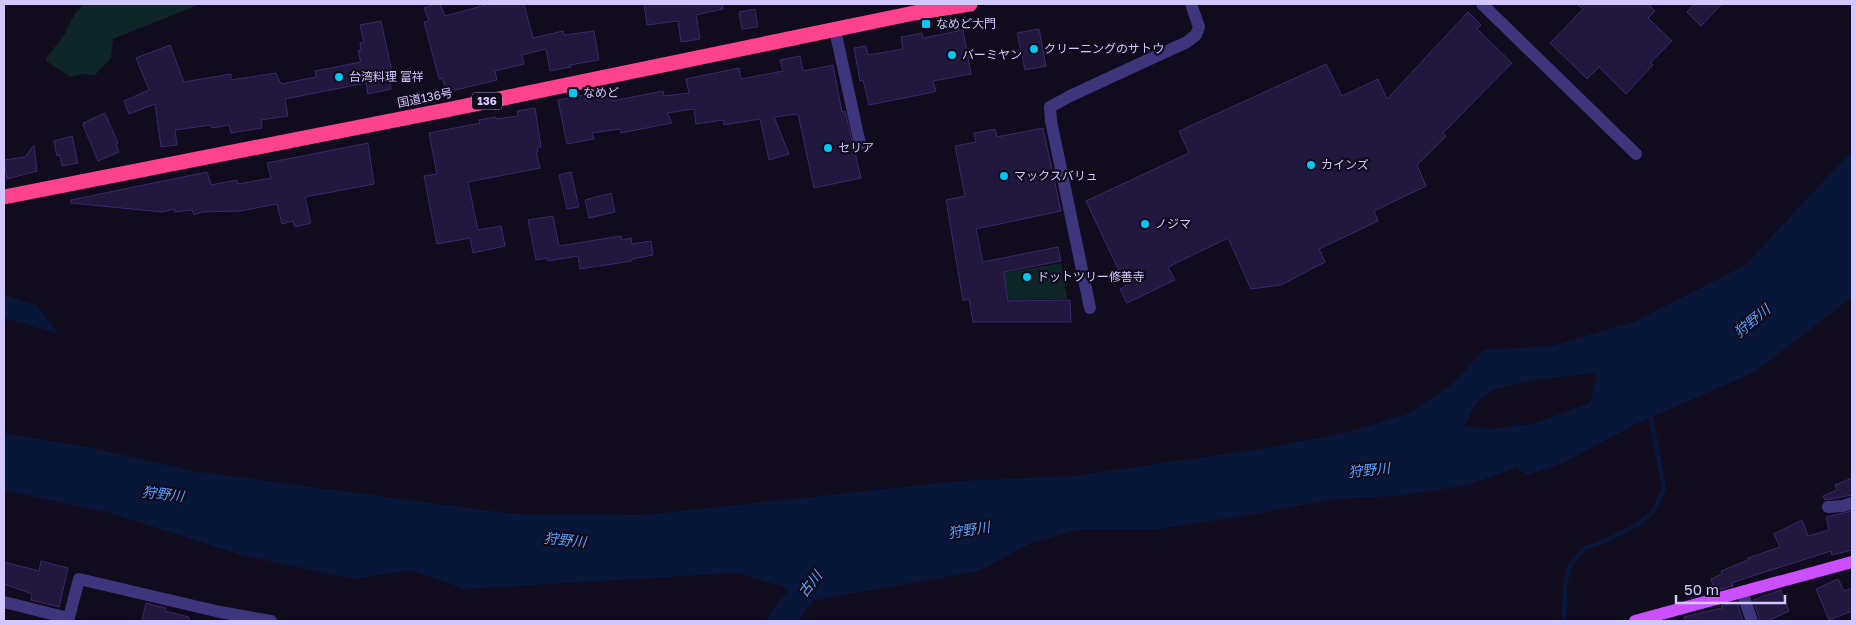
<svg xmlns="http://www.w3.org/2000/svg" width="1856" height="625" viewBox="0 0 1856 625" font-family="'Golos Text','Noto Sans JP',sans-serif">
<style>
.green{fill:#0e2627}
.water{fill:#081639;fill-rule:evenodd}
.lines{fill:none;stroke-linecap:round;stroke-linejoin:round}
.stream{stroke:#081639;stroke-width:4.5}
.river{stroke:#081639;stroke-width:26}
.building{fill:#22173e;stroke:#3b296a}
.street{stroke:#3e367d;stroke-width:12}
.primary{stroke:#cb4eff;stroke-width:12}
.highway{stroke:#ff428e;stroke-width:15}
.poi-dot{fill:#00c7f2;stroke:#100b1d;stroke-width:2}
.labels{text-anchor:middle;stroke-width:4.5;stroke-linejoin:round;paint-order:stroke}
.shield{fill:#100b1d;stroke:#988fbb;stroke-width:1}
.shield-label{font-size:11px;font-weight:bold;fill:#d2c7ff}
.poi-label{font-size:12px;fill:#d2c7ff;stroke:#100b1d;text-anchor:start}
.street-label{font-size:12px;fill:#d2c7ff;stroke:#100b1d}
.water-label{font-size:14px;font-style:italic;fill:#55a3ff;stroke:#100b1d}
</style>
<rect width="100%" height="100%" fill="#100b1d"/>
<g class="green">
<polygon points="82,4 201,4 113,39 111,58 95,75 83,74 70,77 45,60 64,35 75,13 81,8"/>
<polygon points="1000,258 1004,273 1061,263 1067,299 1009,300 1007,287 989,287 984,261"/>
</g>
<g class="water">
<path d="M1852,151V297L1755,372L1636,424L1561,464L1527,475L1516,468L1468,485L1399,496L1334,499L1261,513L1160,529H1080L1029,544L979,571L805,602L792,595L784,587L737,573L465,589L410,570L354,579L241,555L113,514L4,490V433L88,447L193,471L514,514L644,515L959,481L1074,476L1272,447L1344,433L1408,414L1452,384L1483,350L1552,346L1636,321L1745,265ZM1597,373L1590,403L1532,424L1489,429L1464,426L1476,404L1492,390L1533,380Z"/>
<polygon points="4,295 37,306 59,334 4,318"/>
</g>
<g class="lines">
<polyline class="stream" points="1564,621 1565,585 1570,565 1585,548 1605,541 1637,525 1653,512 1664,488 1650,412"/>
<polyline class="river" points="781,621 820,571"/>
</g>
<g class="building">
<polygon points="436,4 440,4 445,16 489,4 524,4 533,38 563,31 564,35 594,31 599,60 570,65 571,67 550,71 546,49 522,55 524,64 495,71 497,80 447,92 442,78 439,79 424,22 429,21 424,8"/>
<polygon points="644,4 722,4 723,9 696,15 700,39 681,42 678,21 647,25"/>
<polygon points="1577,4 1648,4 1655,11 1648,18 1672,41 1650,63 1653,65 1626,94 1599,67 1587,79 1550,43 1583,9"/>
<polygon points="1694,4 1722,4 1701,26 1687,12"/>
<polygon points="755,9 758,27 742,29 739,12"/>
<polygon points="1468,12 1481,25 1477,29 1512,63 1443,133 1446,136 1417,165 1426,186 1374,211 1378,221 1319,249 1325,262 1281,285 1251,289 1228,238 1168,267 1175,280 1127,303 1120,289 1126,286 1086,201 1189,153 1179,131 1326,64 1342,96 1378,79 1387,99"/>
<polygon points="381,21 392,72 388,73 391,89 368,94 366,83 285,99 288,116 261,120 262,128 231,133 229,125 212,128 211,125 175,130 177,145 161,147 155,104 129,114 124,101 149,90 136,58 170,45 184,82 231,74 231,80 276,73 281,84 316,77 315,71 361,62 358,51 361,50 360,43 364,43 360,25"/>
<polygon points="1039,29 1046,66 1025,70 1017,33"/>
<polygon points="963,30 971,74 933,81 936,91 929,93 869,105 863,80 860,81 854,48 866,46 868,55 903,49 901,37 922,33 923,38"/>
<polygon points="800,56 803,71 833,65 842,112 845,111 861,178 814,188 798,114 774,117 789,154 769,160 760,119 724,125 723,120 696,124 694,109 667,113 672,123 621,133 620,129 592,133 594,139 567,144 558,100 584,95 585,99 611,94 612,101 663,91 664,96 689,93 686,79 739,68 741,79 783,71 780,60"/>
<polygon points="535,108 541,147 537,148 538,152 536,152 540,168 468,182 478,230 501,226 505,246 473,253 470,238 437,244 424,176 437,174 429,133 480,123 479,120 496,117 496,119 518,116 517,111"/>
<polygon points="105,113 118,143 116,144 119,152 98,161 83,125 85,124 83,123"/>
<polygon points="1043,128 1061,211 976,229 983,262 1058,247 1061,261 1004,272 1008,301 1070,300 1071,322 973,322 969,299 963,301 946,200 965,196 955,146 976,142 974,133 995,129 997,137"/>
<polygon points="72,136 78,163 62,166 60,155 57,156 54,141"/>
<polygon points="368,143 374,184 305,197 311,223 295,227 293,221 282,224 277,204 240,211 202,212 194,215 192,210 175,212 174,209 162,212 71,203 71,200 207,172 211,185 237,180 238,184 271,178 267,163"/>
<polygon points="34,145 37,171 7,179 4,160 25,157"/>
<polygon points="571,172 579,207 567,209 559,175"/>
<polygon points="611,193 615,212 589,218 585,200"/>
<polygon points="553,216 559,246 621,236 622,240 631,238 632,244 651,241 653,255 632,259 632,261 580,269 578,256 548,261 548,258 536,260 528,220"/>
<polygon points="1852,478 1852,495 1825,500 1823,496 1837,490 1835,485"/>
<polygon points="1852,511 1852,550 1832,555 1831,551 1743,579 1732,583 1733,586 1715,591 1711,579 1722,574 1721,571 1748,560 1748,558 1780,547 1774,534 1802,520 1808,536 1829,530 1826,517"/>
<polygon points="41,561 68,568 59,607 31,600 32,594 4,584 4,562 39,571"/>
<polygon points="1838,579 1844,591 1852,588 1852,611 1829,620 1816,589"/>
<polygon points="1781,590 1789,611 1768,621 1760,621 1753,600"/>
<polygon points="1737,602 1743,621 1685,621 1684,617 1722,608 1721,606"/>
<polygon points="146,603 166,608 165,611 189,617 189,621 142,621"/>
</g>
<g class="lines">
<g class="street">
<polyline points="1482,4 1636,154"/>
<polyline points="835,30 860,144"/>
<polyline points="1090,308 1051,121 1050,107 1070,96 1187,42 1196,35 1199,27 1191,4"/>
<polyline points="1828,507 1843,506 1852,503"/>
<polyline points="1742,592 1752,621"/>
<polyline points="4,602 68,618"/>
<polyline points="68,621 79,579 220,612 271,621"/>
</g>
<polyline class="primary" points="1635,621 1852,562"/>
<polyline class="highway" points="4,197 451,109 914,13 970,4"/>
</g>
<g class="poi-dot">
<rect x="921" y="19" width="10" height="10" rx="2.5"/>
<circle cx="1034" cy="49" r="5"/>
<circle cx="952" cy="55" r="5"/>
<circle cx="339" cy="77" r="5"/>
<rect x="568" y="88" width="10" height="10" rx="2.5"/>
<circle cx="828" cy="148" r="5"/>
<circle cx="1311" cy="165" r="5"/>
<circle cx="1004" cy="176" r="5"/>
<circle cx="1145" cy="224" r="5"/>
<circle cx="1027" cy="277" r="5"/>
</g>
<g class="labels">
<rect class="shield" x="472" y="92.5" width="30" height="17" rx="4"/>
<g class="shield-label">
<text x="487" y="105">136</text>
</g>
<g class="poi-label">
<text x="936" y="28">なめど大門</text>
<text x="1044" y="53">クリーニングのサトウ</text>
<text x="962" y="59">バーミヤン</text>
<text x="349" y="81">台湾料理 富祥</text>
<text x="583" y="97">なめど</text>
<text x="838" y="152">セリア</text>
<text x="1321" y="169">カインズ</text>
<text x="1014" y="180">マックスバリュ</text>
<text x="1155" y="228">ノジマ</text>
<text x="1037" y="281">ドットツリー修善寺</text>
</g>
<g class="street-label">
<text transform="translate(425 98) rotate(-11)" y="4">国道136号</text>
</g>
<g class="water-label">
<text transform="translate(1752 321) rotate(-40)" y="5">狩野川</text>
<text transform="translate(1369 470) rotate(-6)" y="5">狩野川</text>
<text transform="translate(163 494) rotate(7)" y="5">狩野川</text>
<text transform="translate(969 530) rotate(-9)" y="5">狩野川</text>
<text transform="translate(565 540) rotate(6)" y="5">狩野川</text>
<text transform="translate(810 584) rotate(-52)" y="5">古川</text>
</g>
</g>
<rect width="1856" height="625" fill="none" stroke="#d2c7ff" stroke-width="10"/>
<path d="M1676 595v8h109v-8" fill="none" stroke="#d2c7ff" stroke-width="2.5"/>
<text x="1684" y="595" font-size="15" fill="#d2c7ff" stroke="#100b1d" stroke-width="4" paint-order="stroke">50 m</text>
</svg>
